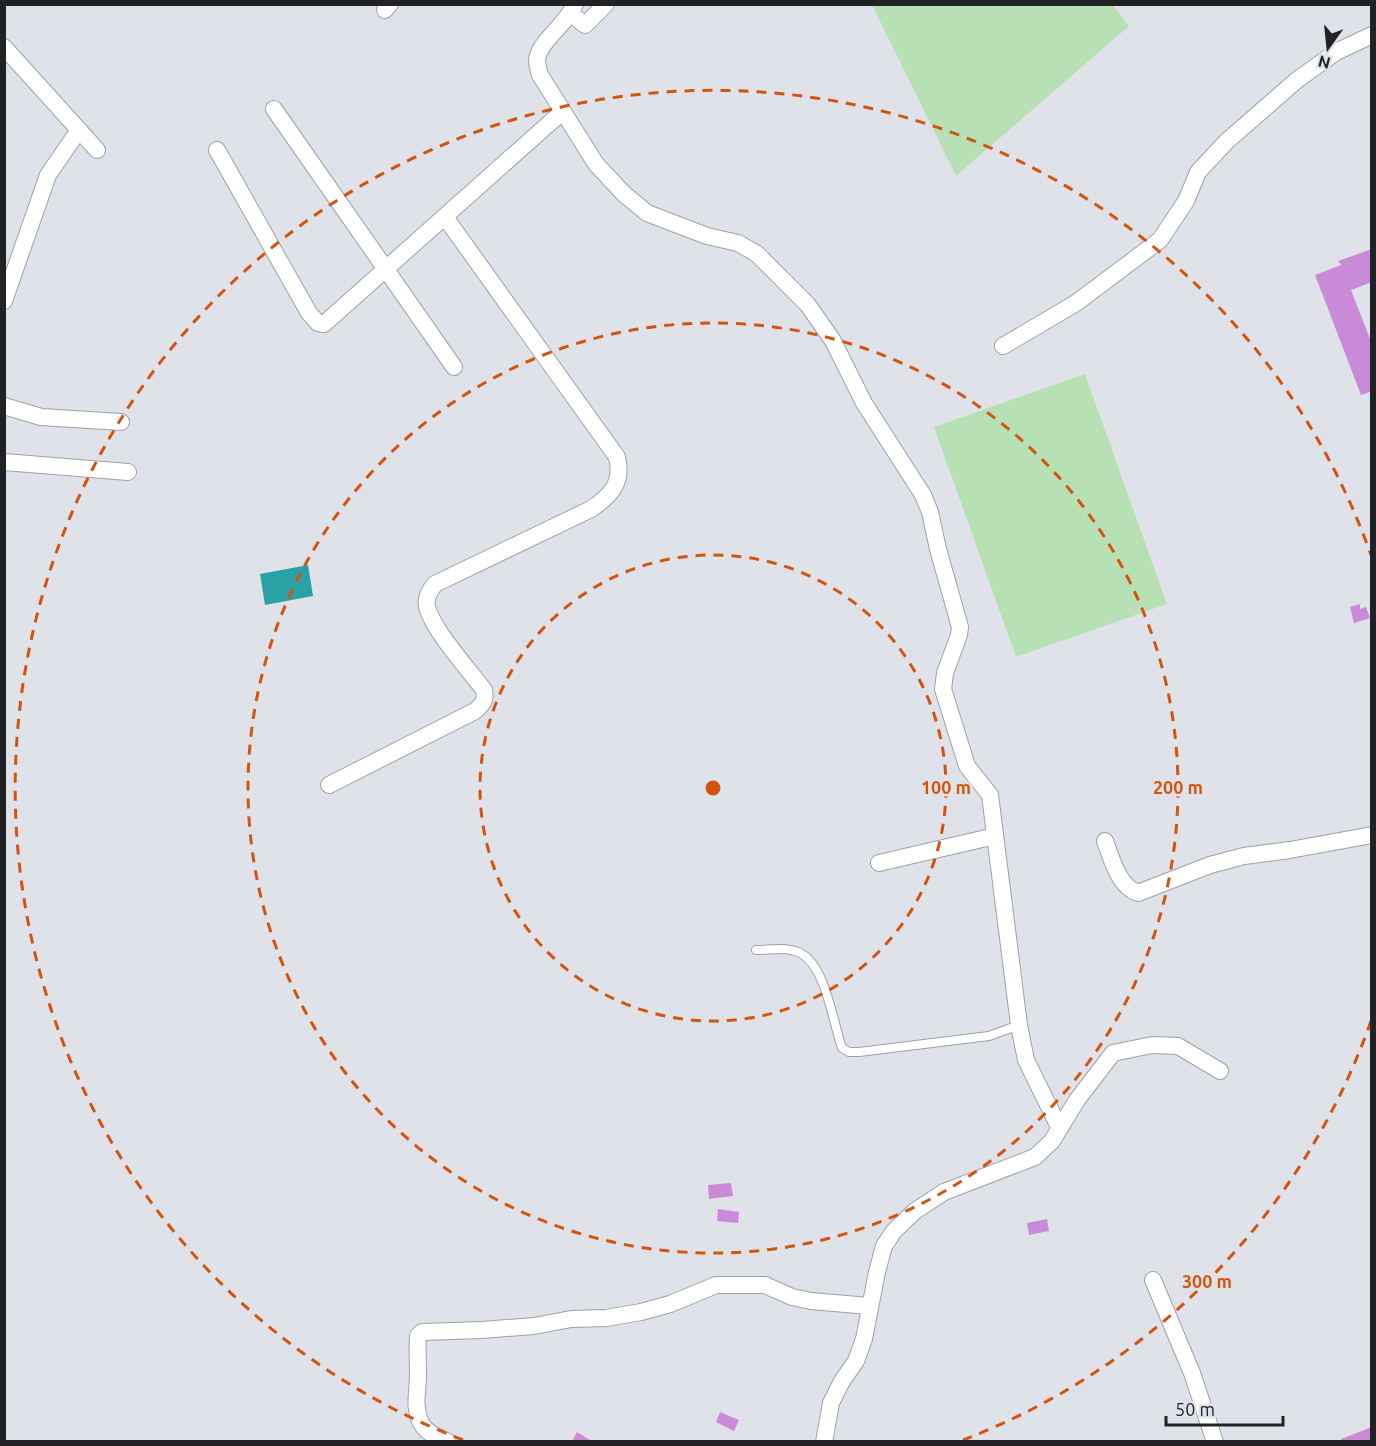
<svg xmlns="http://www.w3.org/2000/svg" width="1376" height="1446" viewBox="0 0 1376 1446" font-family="Ubuntu,sans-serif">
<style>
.green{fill:#b7e1b4}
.water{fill:#29a2a5}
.building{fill:#c98bd7}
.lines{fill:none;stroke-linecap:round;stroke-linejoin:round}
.service-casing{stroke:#9fa1a8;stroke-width:10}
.minor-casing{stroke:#9fa1a8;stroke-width:18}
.service{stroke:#fff;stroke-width:8}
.minor{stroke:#fff;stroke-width:16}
.ring{fill:none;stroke:#d4540e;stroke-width:3;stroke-dasharray:10 8}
.centre{fill:#d4540e;stroke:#e0e2e9;stroke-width:3}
.ring-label{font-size:18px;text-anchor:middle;font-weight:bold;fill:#d4540e;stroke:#e0e2e9;stroke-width:5;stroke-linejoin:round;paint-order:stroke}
</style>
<rect width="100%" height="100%" fill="#e0e2e9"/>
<g class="green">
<polygon points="872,5 1113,5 1129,26 956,176"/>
<polygon points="1085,374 1167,604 1016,657 934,427"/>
</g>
<polygon class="water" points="308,565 313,596 265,605 260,574"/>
<g class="building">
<polygon points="1372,249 1372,282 1351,290 1372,344 1372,391 1361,395 1315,275 1341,265 1338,261"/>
<polygon points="1360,604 1360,609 1366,607 1370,618 1354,623 1350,607"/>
<polygon points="731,1183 733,1196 709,1199 708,1185"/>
<polygon points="718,1209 739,1212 738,1223 717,1221"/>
<polygon points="1047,1219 1049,1231 1029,1235 1027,1223"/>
<polygon points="720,1412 739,1420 734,1431 716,1422"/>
<polygon points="1372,1427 1372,1442 1342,1442 1341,1439"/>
<polygon points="577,1432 593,1442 572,1442"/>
</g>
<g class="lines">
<g class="service-casing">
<path id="service" d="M756,950C771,950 789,946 802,954C826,968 833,1023 842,1048L849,1052H859L989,1036L1019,1025"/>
</g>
<g class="minor-casing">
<g id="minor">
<path d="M575,4C568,23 537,43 537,61C537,65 539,71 540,75L596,164L624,194L647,213L707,236L738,243L757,254L808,305L833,341L864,403L923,495L930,512L938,549L960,627L959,635L945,673L943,689L967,766L990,795L1019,1025L1026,1060L1059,1127"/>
<polyline points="385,10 390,4"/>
<polyline points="571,14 585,25 606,4"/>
<polyline points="4,47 97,150"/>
<polyline points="274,109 454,367"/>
<polyline points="217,150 309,313 318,323 324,324 562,112"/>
<polyline points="4,301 48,175 79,130"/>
<polyline points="1003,346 1076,303 1160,240 1186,201 1198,172 1227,141 1297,80 1336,52 1372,35"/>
<polyline points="4,406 41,417 121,422"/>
<polyline points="4,462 128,472"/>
<path d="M329,785L475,711C483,704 486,701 484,690C469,670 435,632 428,610C424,600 429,591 435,584L591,509C612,495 623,482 617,457L445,217"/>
<path d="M1105,841C1112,859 1118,886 1138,893L1210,865L1244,856L1290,850L1372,835"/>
<polyline points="879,863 995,836"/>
<polyline points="1153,1280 1192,1373 1215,1442"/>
<path d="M448,1442C438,1437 426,1433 421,1423C413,1408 418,1391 418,1375C418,1362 417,1350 418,1336L422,1332L482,1330L534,1326L571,1319L606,1318L641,1312L670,1304L716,1285H765L792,1297L811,1301L869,1306"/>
<polyline points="824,1442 831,1403 842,1381 856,1361 864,1339 877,1272 884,1246 894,1231 915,1211 944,1192 1035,1157 1052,1141 1077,1100 1113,1053 1152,1045 1178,1046 1220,1071"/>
</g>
</g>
<use href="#service" class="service"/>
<use href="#minor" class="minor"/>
</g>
<g class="ring">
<circle cx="713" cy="788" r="233"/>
<circle cx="713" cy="788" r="465"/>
<path d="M1371 1021A698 698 0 0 1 963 1440M463 1440A698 698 0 1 1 1371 555"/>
</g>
<circle cx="713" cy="788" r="9" class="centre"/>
<g class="ring-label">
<text x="946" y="794">100 m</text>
<text x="1178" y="794">200 m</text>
<text x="1207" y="1288">300 m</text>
</g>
<rect width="1376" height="1446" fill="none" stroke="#212225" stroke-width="12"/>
<g transform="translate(1328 48) rotate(195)" stroke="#e0e2e9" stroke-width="4.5" paint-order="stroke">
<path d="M0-4.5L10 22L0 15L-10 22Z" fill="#212225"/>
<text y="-9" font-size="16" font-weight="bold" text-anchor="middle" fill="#212225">N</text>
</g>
<path d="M1166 1416v9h117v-9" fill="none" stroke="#212225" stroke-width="3"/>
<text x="1175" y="1416" font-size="18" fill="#212225" stroke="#e0e2e9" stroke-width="4.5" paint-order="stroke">50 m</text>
</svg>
